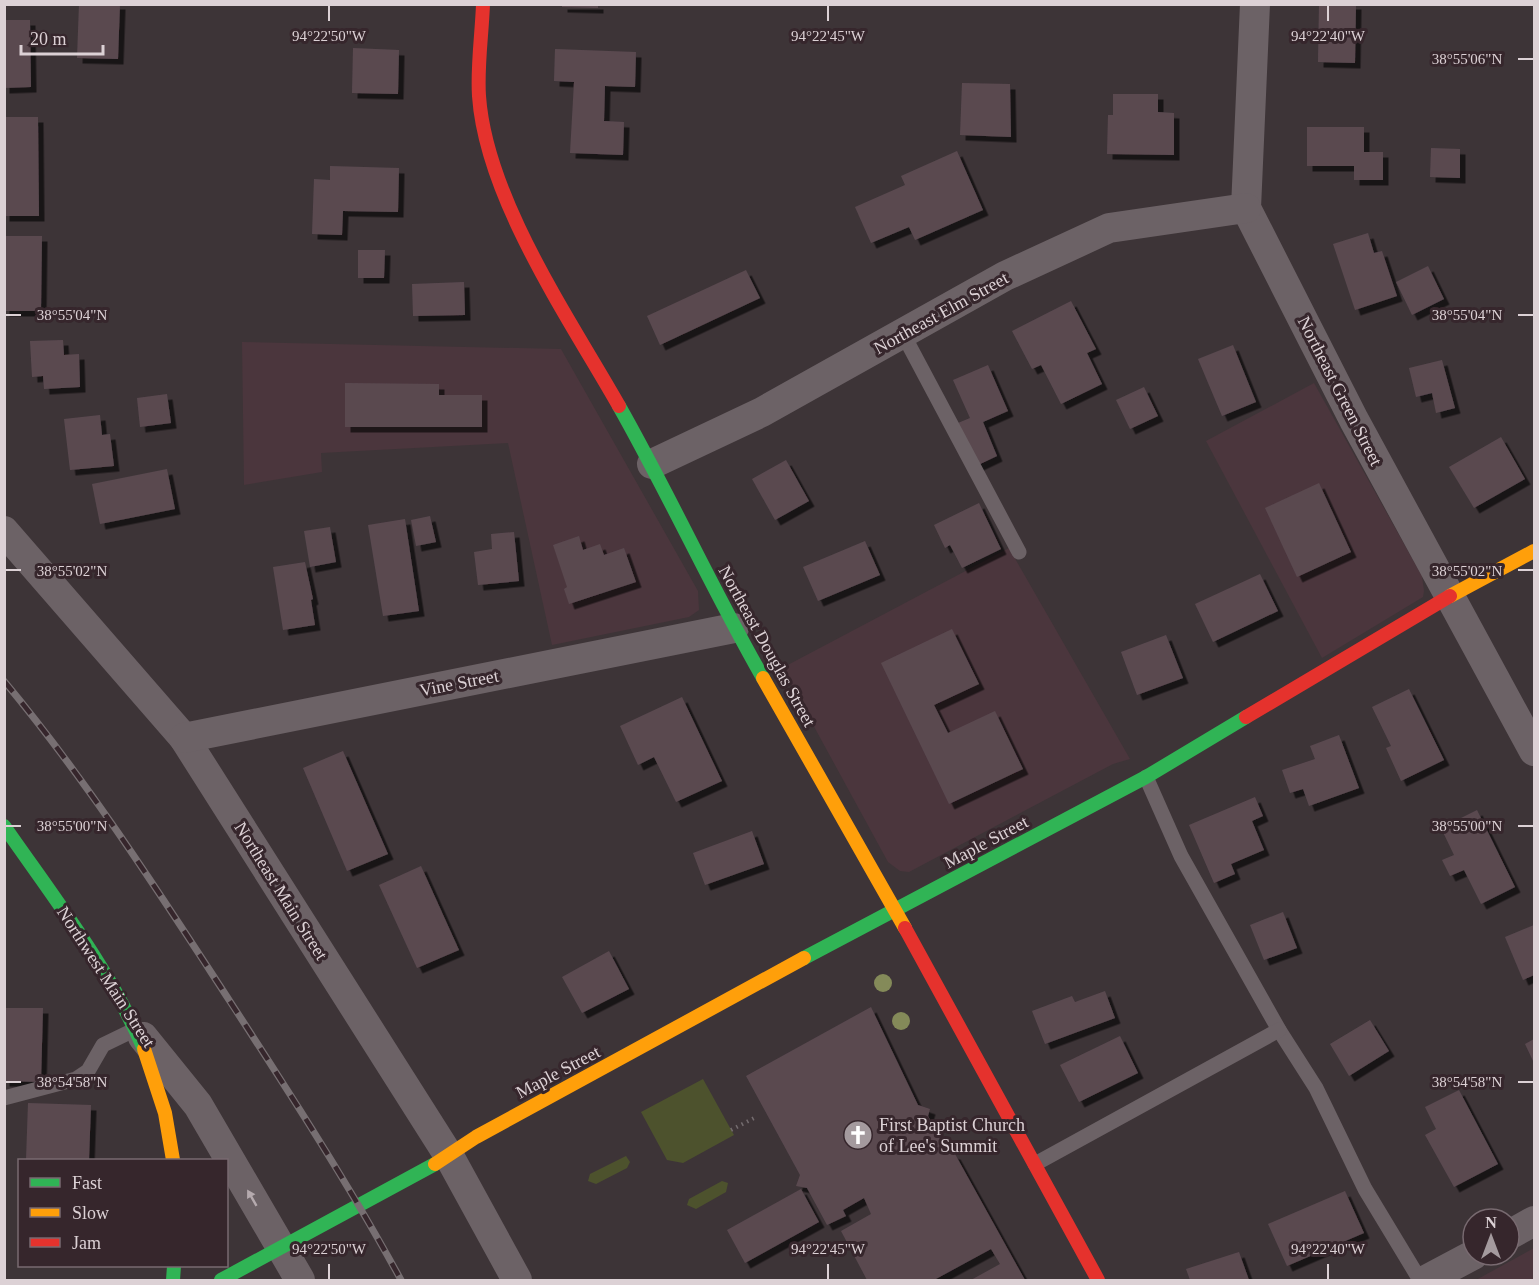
<svg xmlns="http://www.w3.org/2000/svg" width="1539" height="1285" viewBox="0 0 1539 1285" font-family="Georgia,serif">
<style>
.built{fill:#4b363d}
.green{fill:#4d522d}
.building{fill:#5a4950;filter:url(#shadow)}
.lines{fill:none;stroke-linecap:round;stroke-linejoin:round}
.path{stroke:#746c6f;stroke-width:4;stroke-dasharray:1.5 4.5;stroke-linecap:butt}
.lane{stroke:#6c6266;stroke-width:15}
.street{stroke:#6c6266;stroke-width:30}
.fast{stroke:#30b455;stroke-width:14}
.slow{stroke:#ff9f0a;stroke-width:14}
.jam{stroke:#e5322d;stroke-width:14}
.rail-casing{stroke:#776f72;stroke-width:7}
.rail{stroke:#36262c;stroke-width:4.5;stroke-dasharray:14;stroke-linecap:butt}
.tree{fill:#848a59}
.oneway{fill:#b5aaae}
.ticks{fill:none;stroke:#dcd1d5;stroke-width:2}
.labels{text-anchor:middle;stroke-width:6;stroke-linejoin:round;paint-order:stroke}
.street-label{font-size:18px;fill:#dcd1d5;stroke:#36262c}
.poi-label{font-size:18px;fill:#dcd1d5;stroke:#36262c;text-anchor:start}
.ticks-label{font-size:15px;text-anchor:middle;fill:#dcd1d5;stroke:#36262c;stroke-width:6;stroke-linejoin:round;paint-order:stroke}
</style>
<defs>
<filter id="shadow"><feDropShadow dx="5.5" dy="5.5" stdDeviation="0" flood-color="#0009"/></filter>
</defs>
<rect width="100%" height="100%" fill="#3d3437"/>
<g class="built">
<polygon points="242,342 561,349 698,591 699,610 689,617 552,645 508,443 321,453 322,472 244,485"/>
<polygon points="1314,383 1422,576 1424,591 1423,597 1322,658 1206,441"/>
<polygon points="1009,548 1130,759 1113,764 909,872 900,871 888,862 782,668"/>
<polygon points="1534,1248 1534,1280 1476,1280"/>
</g>
<g class="green">
<polygon points="703,1079 734,1135 683,1163 667,1160 641,1112"/>
<polygon points="626,1156 630,1162 627,1168 596,1184 588,1181 590,1174"/>
<polygon points="722,1181 728,1183 726,1192 696,1209 687,1205 689,1199"/>
</g>
<g class="building">
<polygon points="79,4 120,4 118,59 77,58"/>
<polygon points="562,4 598,4 598,8 562,7"/>
<polygon points="1319,4 1356,4 1355,63 1318,62"/>
<polygon points="4,20 30,20 31,87 4,88"/>
<polygon points="353,48 399,50 398,94 352,93"/>
<polygon points="555,49 636,52 635,87 605,86 604,121 624,122 623,155 570,153 574,82 554,81"/>
<polygon points="962,83 1010,84 1011,137 960,135"/>
<polygon points="1113,94 1158,94 1158,112 1174,113 1174,155 1107,154 1108,115 1113,115"/>
<polygon points="4,117 38,117 39,216 4,216"/>
<polygon points="1307,127 1364,127 1364,152 1383,152 1383,180 1354,180 1354,166 1307,166"/>
<polygon points="1431,148 1460,149 1460,178 1430,177"/>
<polygon points="957,151 983,210 915,240 909,227 871,243 855,207 905,185 901,176"/>
<polygon points="330,166 399,168 398,212 343,211 342,235 312,234 314,179 330,180"/>
<polygon points="1368,233 1374,253 1382,251 1397,296 1355,310 1333,244"/>
<polygon points="4,236 42,236 41,311 4,311"/>
<polygon points="358,250 385,250 384,278 358,278"/>
<polygon points="1428,266 1444,299 1412,315 1396,282"/>
<polygon points="746,270 760,298 660,345 647,316"/>
<polygon points="464,282 465,315 413,316 412,284"/>
<polygon points="1071,301 1096,349 1087,353 1102,384 1061,404 1041,365 1032,369 1012,331"/>
<polygon points="63,340 64,355 79,354 80,387 44,389 43,376 32,377 30,341"/>
<polygon points="1233,345 1256,402 1222,416 1198,359"/>
<polygon points="1442,360 1455,408 1436,413 1432,393 1416,397 1409,368"/>
<polygon points="988,365 1008,411 983,422 997,456 976,466 958,423 970,418 953,380"/>
<polygon points="345,383 439,384 439,395 482,395 482,427 345,427"/>
<polygon points="1144,387 1158,416 1130,429 1116,400"/>
<polygon points="167,394 171,423 140,427 137,398"/>
<polygon points="100,415 102,435 110,434 114,466 70,470 64,419"/>
<polygon points="1501,437 1525,479 1474,508 1449,467"/>
<polygon points="786,460 809,501 775,520 752,479"/>
<polygon points="167,469 175,509 100,524 92,484"/>
<polygon points="1319,483 1351,552 1297,577 1265,508"/>
<polygon points="979,503 1001,549 962,568 950,545 945,548 934,525"/>
<polygon points="430,516 436,542 416,546 411,520"/>
<polygon points="405,519 419,611 383,616 368,525"/>
<polygon points="330,527 336,562 310,567 304,531"/>
<polygon points="514,532 519,581 478,585 474,552 492,549 491,534"/>
<polygon points="579,536 583,550 600,544 604,555 624,548 636,582 569,604 564,589 567,587 553,545"/>
<polygon points="865,541 880,575 818,601 803,567"/>
<polygon points="305,562 313,599 311,600 315,625 283,630 273,567"/>
<polygon points="1260,574 1278,611 1213,642 1195,604"/>
<polygon points="952,629 979,684 934,705 948,733 995,711 1023,769 949,804 881,663"/>
<polygon points="1166,635 1183,678 1137,695 1121,652"/>
<polygon points="1409,689 1444,760 1401,781 1386,748 1391,746 1372,707"/>
<polygon points="682,697 722,781 676,802 654,757 638,765 620,726"/>
<polygon points="1339,735 1359,788 1309,806 1303,789 1290,793 1282,770 1315,759 1310,746"/>
<polygon points="343,751 388,854 347,871 303,768"/>
<polygon points="1255,797 1263,816 1252,821 1264,850 1231,864 1235,874 1214,883 1189,825"/>
<polygon points="1477,810 1515,887 1481,904 1464,870 1450,876 1442,860 1454,855 1441,828"/>
<polygon points="752,831 764,864 705,885 693,853"/>
<polygon points="421,866 459,950 417,968 379,885"/>
<polygon points="1283,912 1297,948 1264,960 1250,925"/>
<polygon points="1534,925 1534,975 1523,980 1505,937"/>
<polygon points="609,951 629,989 582,1013 562,977"/>
<polygon points="1105,991 1115,1018 1045,1044 1032,1011 1072,996 1075,1002"/>
<polygon points="871,1007 918,1105 930,1109 928,1116 947,1153 955,1154 1025,1280 971,1280 1000,1264 991,1249 934,1280 867,1280 841,1231 871,1214 864,1198 843,1210 846,1216 827,1225 807,1188 796,1186 800,1175 746,1076"/>
<polygon points="4,1008 43,1008 41,1082 4,1081"/>
<polygon points="1370,1020 1389,1051 1349,1076 1330,1044"/>
<polygon points="1120,1036 1138,1073 1079,1102 1060,1065"/>
<polygon points="1534,1039 1534,1063 1525,1044"/>
<polygon points="1459,1090 1498,1164 1454,1187 1425,1135 1436,1129 1425,1107"/>
<polygon points="28,1103 91,1105 89,1160 26,1160"/>
<polygon points="801,1189 819,1222 745,1263 727,1230"/>
<polygon points="1345,1191 1364,1233 1287,1266 1268,1224"/>
<polygon points="1239,1252 1249,1280 1190,1280 1186,1269"/>
</g>
<g class="lines">
<polyline class="path" points="731,1130 756,1117"/>
<g class="lane">
<polyline points="903,334 1019,552"/>
<polyline points="1146,777 1181,856 1279,1030 1316,1088 1365,1189 1420,1280"/>
<polyline points="4,1098 76,1079 88,1071 103,1045 136,1029"/>
<polyline points="1035,1164 1279,1030"/>
</g>
<g class="street">
<polyline points="1255,4 1246,208 1354,420 1534,751"/>
<polyline points="652,464 762,412 1005,276 1109,228 1246,208"/>
<polyline points="4,531 184,738 449,1156 517,1280"/>
<polyline points="184,738 734,628"/>
<polyline points="143,1037 198,1105 300,1280"/>
<polyline points="1509,1235 1534,1221"/>
<polyline points="1426,1280 1473,1255"/>
</g>
<g class="fast">
<path d="M619,406C670,496 712,589 763,678"/>
<path d="M4,826C54,898 109,968 144,1049"/>
<polyline points="804,958 1146,777 1246,717"/>
<polyline points="173,1280 174,1266"/>
<polyline points="221,1280 435,1164"/>
</g>
<g class="slow">
<polyline points="1450,596 1534,551"/>
<polyline points="763,678 905,928"/>
<polyline points="144,1049 165,1113 173,1160"/>
<polyline points="435,1164 476,1137 804,958"/>
</g>
<g class="jam">
<path d="M483,4C482,34 477,66 479,96C486,198 569,318 619,406"/>
<polyline points="1246,717 1450,596"/>
<polyline points="905,928 1098,1280"/>
</g>
<g class="rail-casing">
<path id="rail" d="M4,681C84,777 152,882 220,986C283,1083 346,1179 401,1280"/>
</g>
<use href="#rail" class="rail"/>
</g>
<g class="tree">
<circle cx="883" cy="983" r="9"/>
<circle cx="901" cy="1021" r="9"/>
</g>
<defs><path id="oneway-solid" d="M-6-.8H1V-3.2L6.5 0L1 3.2V.8H-6Z" transform="scale(1.5)"/></defs>
<use class="oneway" href="#oneway-solid" transform="translate(252 1198) rotate(-120)"/>
<path class="ticks" d="M329,6V21M828,6V21M1328,6V21M1518,59H1533M6,315H21M1518,315H1533M6,570H21M1518,570H1533M6,826H21M1518,826H1533M6,1082H21M1518,1082H1533M329,1264V1279M828,1264V1279M1328,1264V1279"/>
<defs>
<g id="church-disc" transform="scale(1.5)"><circle r="9.5" fill="#a49a9e" stroke="#36262c"/><path d="M-1.2-6h2.4v3.5h3.3v2.4h-3.3V6h-2.4V-.1h-3.3v-2.4h3.3Z" fill="#fff"/></g>
</defs>
<g fill-rule="evenodd">
<use href="#church-disc" x="858" y="1135"/>
</g>
<g class="labels">
<g class="street-label">
<text transform="translate(941 313) rotate(-29)" y="6">Northeast Elm Street</text>
<text transform="translate(1340 391) rotate(63)" y="6">Northeast Green Street</text>
<text transform="translate(767 646) rotate(61)" y="6">Northeast Douglas Street</text>
<text transform="translate(459 683) rotate(-11)" y="6">Vine Street</text>
<text transform="translate(986 842) rotate(-28)" y="6">Maple Street</text>
<text transform="translate(281 891) rotate(58)" y="6">Northeast Main Street</text>
<text transform="translate(106 977) rotate(57)" y="6">Northwest Main Street</text>
<text transform="translate(558 1072) rotate(-28)" y="6">Maple Street</text>
</g>
<g class="poi-label">
<text x="879" y="1131">First Baptist Church<tspan x="879" dy="21">of Lee's Summit</tspan></text>
</g>
</g>
<g class="ticks-label">
<text x="329" y="41">94°22'50"W</text>
<text x="828" y="41">94°22'45"W</text>
<text x="1328" y="41">94°22'40"W</text>
<text x="1467" y="64">38°55'06"N</text>
<text x="72" y="320">38°55'04"N</text>
<text x="1467" y="320">38°55'04"N</text>
<text x="72" y="576">38°55'02"N</text>
<text x="1467" y="576">38°55'02"N</text>
<text x="72" y="831">38°55'00"N</text>
<text x="1467" y="831">38°55'00"N</text>
<text x="72" y="1087">38°54'58"N</text>
<text x="1467" y="1087">38°54'58"N</text>
<text x="329" y="1254">94°22'50"W</text>
<text x="828" y="1254">94°22'45"W</text>
<text x="1328" y="1254">94°22'40"W</text>
</g>
<rect width="1539" height="1285" fill="none" stroke="#dcd1d5" stroke-width="12"/>
<rect x="18" y="1159" width="210" height="108" fill="#36262c" stroke="#786a70" stroke-width="1.5"/>
<rect x="30" y="1178" width="30" height="9" fill="#30b455" stroke="#786a70" stroke-width="1.5"/>
<text x="72" y="1189" font-size="18" fill="#dcd1d5">Fast</text>
<rect x="30" y="1208" width="30" height="9" fill="#ff9f0a" stroke="#786a70" stroke-width="1.5"/>
<text x="72" y="1219" font-size="18" fill="#dcd1d5">Slow</text>
<rect x="30" y="1238" width="30" height="9" fill="#e5322d" stroke="#786a70" stroke-width="1.5"/>
<text x="72" y="1249" font-size="18" fill="#dcd1d5">Jam</text>
<g transform="translate(1491 1237)"><circle r="28" fill="#36262c" stroke="#786a70" stroke-width="1.5"/>
<path d="M0-4.5L10 22L0 15L-10 22Z" fill="#a49a9e"/>
<text y="-9" font-size="16" font-weight="bold" text-anchor="middle" fill="#dcd1d5">N</text>
</g>
<path d="M21 45v9h82v-9" fill="none" stroke="#dcd1d5" stroke-width="3"/>
<text x="30" y="45" font-size="18" fill="#dcd1d5" stroke="#36262c" stroke-width="4.5" paint-order="stroke">20 m</text>
</svg>
